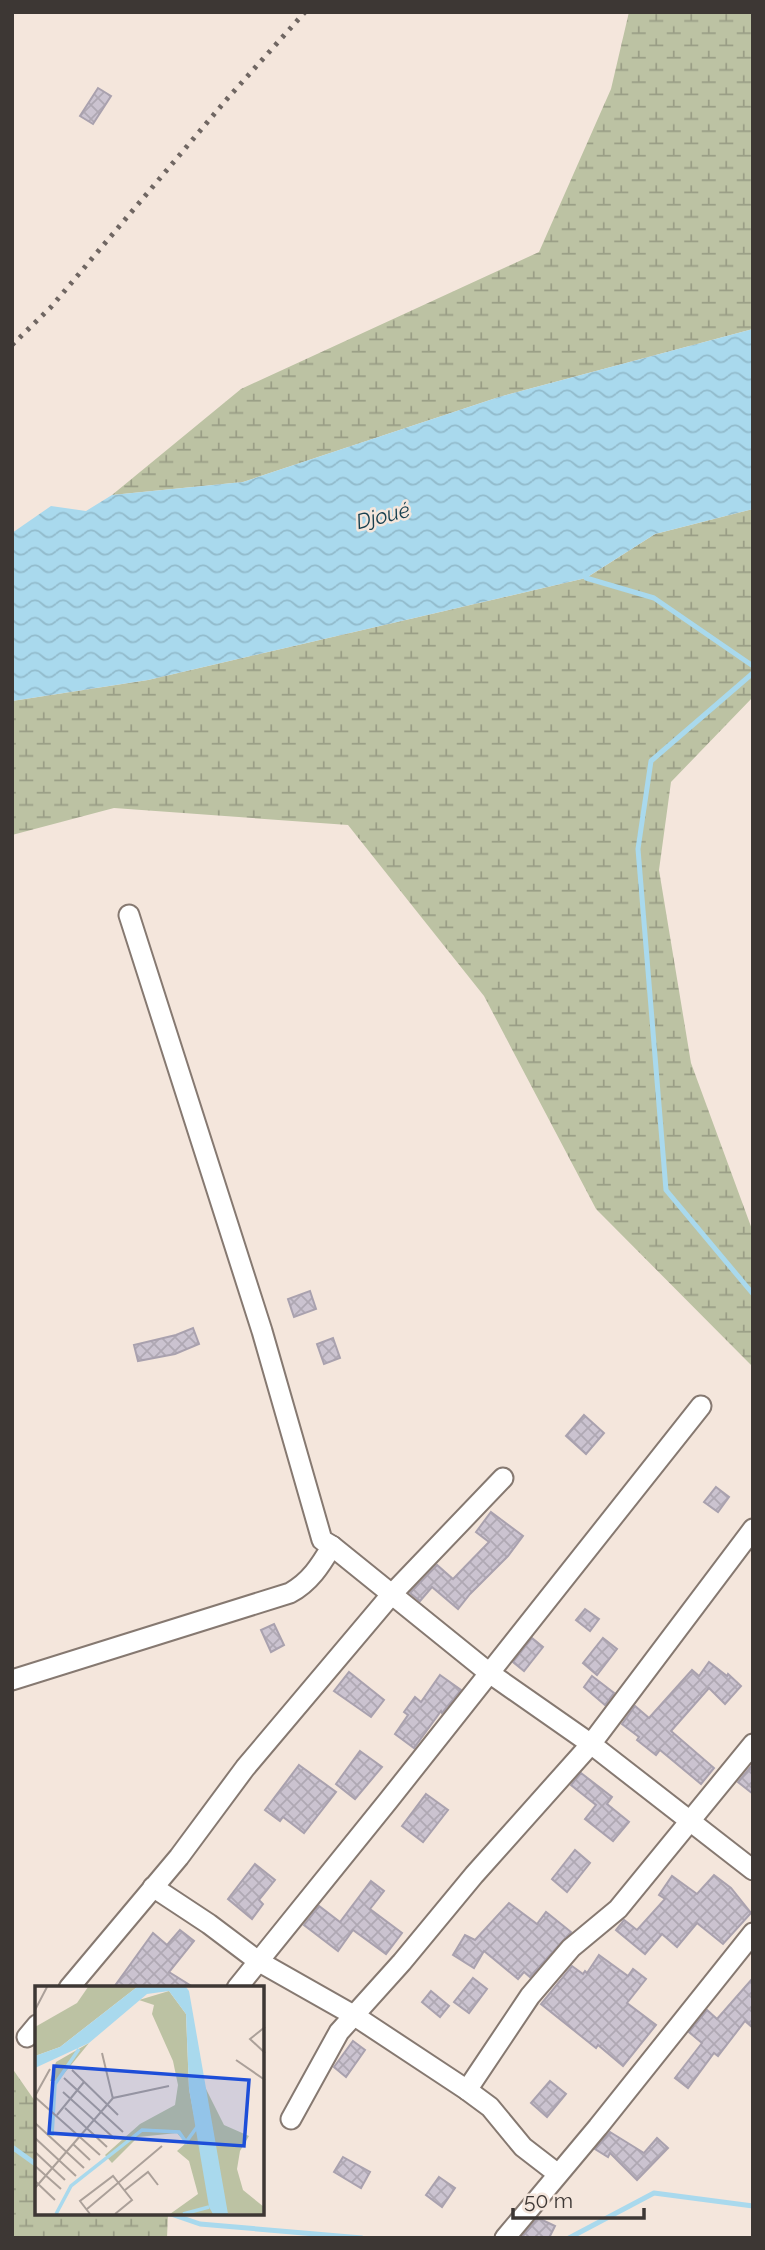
<svg xmlns="http://www.w3.org/2000/svg" width="765" height="2250" viewBox="0 0 765 2250" font-family="Raleway,sans-serif">
<style>
.wetland{fill:url(#wetland-marsh)}
.water{fill:url(#water-waves)}
.lines{fill:none;stroke-linecap:round;stroke-linejoin:round}
.stream{stroke:#a9d9ed;stroke-width:5}
.building{fill:url(#building-cross-hatch);stroke:#a9a1ae;stroke-width:2}
.street-casing{stroke:#867971;stroke-width:23}
.street{stroke:#fff;stroke-width:19}
.rail{stroke:#6f6662;stroke-width:5;stroke-dasharray:3.5 7;stroke-linecap:butt}
.labels{text-anchor:middle;stroke-width:5;stroke-linejoin:round;paint-order:stroke}
.water-label{font-size:21px;font-style:italic;fill:#174050;stroke:#f4e6dc}
.inset-river{fill:none;stroke:#a9d9ed;stroke-width:3.5}
.inset-road{fill:none;stroke:#aba099;stroke-width:2}
.view{fill:#1d4ed8;fill-opacity:0.15;stroke:#1d4ed8;stroke-width:3.5}
.inset-edge{fill:none;stroke:#3d3734;stroke-width:3.5}
</style>
<defs>
<pattern id="wetland-marsh" width="20" height="14" patternUnits="userSpaceOnUse" patternTransform="scale(1.75)"><rect width="20" height="14" fill="#bcc2a3"/><path d="M1 5h8M5 5V1M11 12h8M15 12V8" fill="none" stroke="#9a9e86"/></pattern>
<pattern id="water-waves" width="16" height="10" patternUnits="userSpaceOnUse" patternTransform="scale(1.75)"><rect width="16" height="10" fill="#a9d9ed"/><path d="M0 5q4-4 8 0t8 0" fill="none" stroke="#92bbcc"/></pattern>
<pattern id="building-cross-hatch" width="8" height="8" patternUnits="userSpaceOnUse" patternTransform="scale(1.75)"><rect width="8" height="8" fill="#cbc3d0"/><path d="M0 0l8 8M0 8l8-8" fill="none" stroke="#afa8b3"/></pattern>
</defs>
<rect width="100%" height="100%" fill="#f4e6dc"/>
<g class="wetland">
<polygon points="629,12 753,12 753,329 499,397 243,482 112,495 241,389 539,252 611,89"/>
<polygon points="753,509 753,697 671,782 659,870 691,1063 753,1232 753,1367 596,1209 484,996 348,825 114,808 12,835 12,701 148,680 586,578 655,534"/>
<polygon points="12,2068 37,2104 37,2213 168,2213 167,2238 12,2238"/>
</g>
<polygon class="water" points="753,329 753,509 655,534 586,578 148,680 12,701 12,533 51,506 86,511 112,495 243,482 499,397"/>
<g class="lines">
<g class="stream">
<polyline points="585,573 586,578 654,598 753,666"/>
<polyline points="753,673 651,761 638,849 666,1190 753,1294"/>
<polyline points="12,2147 37,2165"/>
<polyline points="168,2213 200,2224 362,2238"/>
<polyline points="569,2238 654,2193 753,2206"/>
</g>
</g>
<g class="building">
<polygon points="98,88 111,96 93,124 80,116"/>
<polygon points="310,1291 316,1309 294,1317 288,1299"/>
<polygon points="193,1328 199,1344 175,1354 138,1361 134,1345 176,1335"/>
<polygon points="333,1338 340,1358 324,1364 317,1344"/>
<polygon points="584,1415 604,1433 586,1454 566,1436"/>
<polygon points="716,1487 729,1497 718,1512 704,1502"/>
<polygon points="491,1512 523,1536 508,1556 470,1594 458,1609 432,1587 420,1601 410,1593 437,1565 453,1579 489,1542 476,1532"/>
<polygon points="585,1609 599,1619 590,1631 576,1620"/>
<polygon points="274,1624 284,1645 271,1652 261,1630"/>
<polygon points="532,1638 543,1647 524,1671 513,1662"/>
<polygon points="603,1638 617,1649 597,1675 583,1663"/>
<polygon points="709,1662 727,1676 728,1674 741,1686 725,1704 709,1688 671,1731 714,1768 701,1784 660,1750 656,1755 637,1740 639,1737 622,1724 635,1706 649,1718 692,1670 699,1676"/>
<polygon points="349,1672 384,1700 371,1717 334,1691"/>
<polygon points="440,1675 461,1690 442,1713 441,1711 414,1748 395,1734 408,1715 404,1712 415,1697 421,1702"/>
<polygon points="592,1676 614,1693 605,1705 584,1687"/>
<polygon points="360,1751 382,1767 355,1799 336,1784"/>
<polygon points="753,1764 753,1794 738,1782"/>
<polygon points="299,1765 336,1792 304,1833 283,1817 280,1821 265,1810"/>
<polygon points="581,1773 612,1797 607,1804 629,1822 613,1841 585,1819 596,1805 571,1785"/>
<polygon points="426,1794 448,1810 423,1842 402,1826"/>
<polygon points="575,1850 590,1863 567,1892 552,1879"/>
<polygon points="255,1864 275,1880 259,1900 263,1904 252,1919 228,1899"/>
<polygon points="714,1875 731,1888 751,1913 723,1944 697,1923 677,1947 662,1934 645,1954 616,1930 624,1920 637,1930 665,1899 659,1895 672,1876 697,1894"/>
<polygon points="371,1881 384,1891 370,1909 402,1933 386,1954 353,1930 338,1951 304,1925 319,1906 340,1922"/>
<polygon points="509,1903 537,1924 546,1912 571,1932 530,1977 524,1972 518,1979 484,1951 474,1968 453,1955 465,1935 475,1940"/>
<polygon points="180,1930 194,1941 169,1972 193,1987 114,1987 153,1933 167,1945"/>
<polygon points="599,1955 628,1976 633,1969 646,1979 627,2003 656,2025 623,2066 598,2045 596,2048 541,2004 572,1966 583,1974 585,1971 587,1973"/>
<polygon points="473,1978 487,1989 469,2013 454,2002"/>
<polygon points="753,1978 753,2028 745,2021 718,2056 714,2053 688,2088 675,2078 702,2043 689,2032 707,2010 717,2019"/>
<polygon points="431,1991 449,2006 440,2017 422,2002"/>
<polygon points="353,2041 365,2050 346,2077 334,2067"/>
<polygon points="550,2081 566,2094 547,2117 531,2103"/>
<polygon points="610,2132 644,2153 657,2138 668,2148 637,2180 610,2153 608,2157 595,2149"/>
<polygon points="343,2157 370,2172 361,2188 334,2172"/>
<polygon points="439,2177 455,2188 442,2207 426,2195"/>
<polygon points="538,2218 555,2226 549,2238 521,2238"/>
</g>
<g class="lines">
<g class="street-casing">
<g id="street">
<polyline points="129,915 262,1331 322,1540 332,1546 488,1672 591,1744 753,1870"/>
<path d="M12,1680L290,1593C310,1582 320,1566 332,1546"/>
<polyline points="153,1887 209,1924 258,1961 355,2016 467,2090 490,2107 523,2147 558,2174"/>
<polyline points="69,1988 179,1857 245,1768 391,1595 503,1478"/>
<polyline points="237,1988 388,1801 701,1406"/>
<polyline points="27,2037 37,2025"/>
<polyline points="467,2090 530,1996 571,1948 618,1909 753,1744"/>
<polyline points="291,2119 339,2032 402,1962 474,1875 591,1744 753,1529"/>
<polyline points="505,2238 598,2127 753,1933"/>
</g>
</g>
<use href="#street" class="street"/>
<polyline class="rail" points="12,345 51,307 227,99 305,12"/>
</g>
<g class="labels">
<g class="water-label">
<text transform="translate(383 516) rotate(-14)" y="7">Djoué</text>
</g>
</g>
<g transform="translate(35 1986)">
<rect width="229" height="229" fill="#f4e6dc"/>
<path d="M53,1H102L25,61L0,70V41L42,17ZM134,5L151,28L154,103L178,228H135L163,208L154,175L142,165L151,157L142,147L103,151L77,177L70,169L105,138L140,119L143,99L138,75L117,28L119,19L104,14ZM54,57L23,95H15L21,76ZM170,101L189,139L214,150L205,165L202,183L208,204L229,221V228L192,227Z" fill="#bcc2a3"/>
<path d="M102,1H151L154,5L193,228H178L174,221L154,103L151,28L134,5L112,8L54,57L0,82V70L25,61Z" fill="#a9d9ed"/>
<path class="inset-river" d="M17,150L20,98L44,63M21,228L36,200L107,144L144,146L151,156L162,141M148,228L174,221"/>
<path class="inset-road" d="M0,24L12,1M230,41L215,53L230,67M67,67L78,113M201,74L230,94M37,84L83,129M29,92L88,146M28,106L80,153M0,110L15,83M0,111L65,169M30,122L72,161M22,129L49,96M0,137L49,182M0,152L41,190M38,158L55,174M0,166L30,194M0,180L26,203M0,195L20,214M0,202L78,112L134,100M90,204L113,186L123,199M52,223L127,160M55,228L45,215L78,190L97,214L80,228"/>
<path class="view" d="M19,80L214,94L209,160L14,147Z"/>
<rect width="229" height="229" class="inset-edge"/>
</g>
<rect width="765" height="2250" fill="none" stroke="#3d3734" stroke-width="28"/>
<path d="M513 2208v10h131v-10" fill="none" stroke="#3d3734" stroke-width="3.5"/>
<text x="524" y="2208" font-size="21" fill="#3d3734" stroke="#f4e6dc" stroke-width="5" paint-order="stroke">50 m</text>
</svg>
